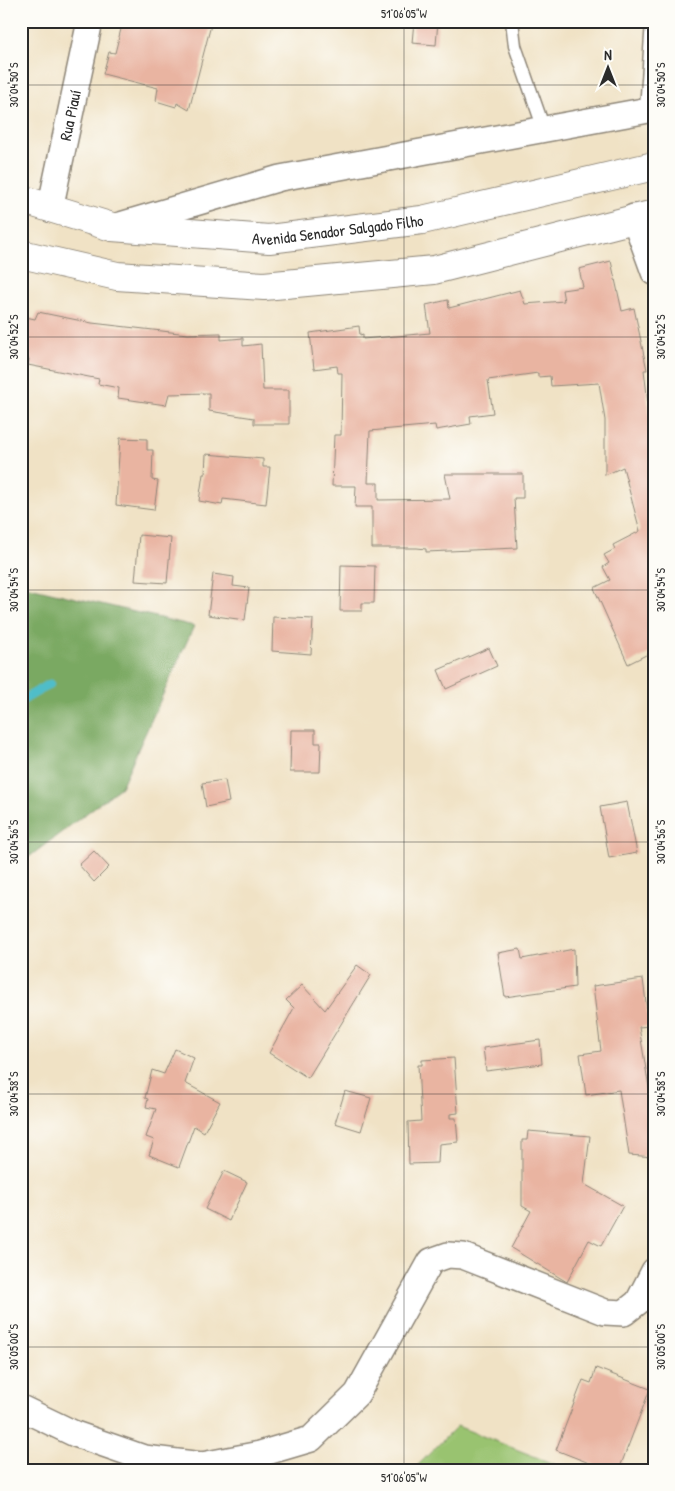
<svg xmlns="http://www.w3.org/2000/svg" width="675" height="1491" viewBox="0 0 675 1491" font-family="'Patrick Hand',sans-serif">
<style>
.green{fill:#99c36f;stroke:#62774d}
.forest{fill:#7aa962;stroke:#526a46}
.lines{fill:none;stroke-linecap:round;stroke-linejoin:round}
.stream{stroke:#50bdc9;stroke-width:9}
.building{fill:#e9b4a1}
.lane-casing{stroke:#8e8678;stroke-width:15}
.street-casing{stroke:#8e8678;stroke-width:28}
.primary-casing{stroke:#8e8678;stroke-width:30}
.lane{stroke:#fff;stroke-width:12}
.street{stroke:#fff;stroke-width:25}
.primary{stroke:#fff;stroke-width:28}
.ticks{fill:none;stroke:#2b2b2b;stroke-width:1;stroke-opacity:0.45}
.labels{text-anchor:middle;stroke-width:5;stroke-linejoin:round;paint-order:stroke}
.street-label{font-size:16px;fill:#2b2b2b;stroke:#fdfcf7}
.neatline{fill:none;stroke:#2b2b2b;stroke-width:2}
.ticks-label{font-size:12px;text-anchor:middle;fill:#2b2b2b}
</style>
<rect width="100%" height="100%" fill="#fdfcf7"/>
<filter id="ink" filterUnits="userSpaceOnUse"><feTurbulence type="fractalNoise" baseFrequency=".02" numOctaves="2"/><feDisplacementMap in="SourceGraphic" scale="10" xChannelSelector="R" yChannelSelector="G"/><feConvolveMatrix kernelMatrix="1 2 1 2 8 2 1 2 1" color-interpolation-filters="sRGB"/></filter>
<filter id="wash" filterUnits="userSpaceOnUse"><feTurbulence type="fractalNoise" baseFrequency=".0096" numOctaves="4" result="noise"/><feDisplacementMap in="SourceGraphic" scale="20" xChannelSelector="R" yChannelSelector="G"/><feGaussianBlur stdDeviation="1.12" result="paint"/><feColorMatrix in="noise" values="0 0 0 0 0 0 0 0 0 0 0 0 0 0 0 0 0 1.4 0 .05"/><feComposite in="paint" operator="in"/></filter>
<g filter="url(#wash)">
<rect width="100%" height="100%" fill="#f0e2c5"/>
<polygon class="green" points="457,1426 569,1470 413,1470"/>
<polygon class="forest" points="21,585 194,626 121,787 21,863"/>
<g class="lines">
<polyline class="stream" points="21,701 50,684"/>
</g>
<g id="blocks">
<g class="building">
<polygon points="123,21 212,21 189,110 177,103 176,107 156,101 158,88 103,74 109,52 115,53"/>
<polygon points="414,21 438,21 436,45 412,43"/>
<polygon points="611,261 622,311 634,308 647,370 644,370 651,428 654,433 654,651 628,664 594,588 610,580 603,567 609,563 604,555 615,549 613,545 640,531 623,467 605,475 605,420 599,383 551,386 550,376 538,377 538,373 488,380 493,413 470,416 471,424 436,430 435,425 370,431 368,483 378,483 378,500 450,499 445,474 523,474 523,498 514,498 517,548 426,552 426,549 417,548 372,548 372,507 355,507 356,486 332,486 334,435 341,435 342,373 338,373 337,366 314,369 310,333 359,326 360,335 363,334 363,339 430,333 426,305 448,300 449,308 520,290 525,304 564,301 562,290 583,287 579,269"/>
<polygon points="38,312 92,323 127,327 188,334 221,333 221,340 243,338 243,346 261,344 263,390 289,390 289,424 254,424 254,418 209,411 209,393 169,394 166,405 118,398 119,388 98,384 99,379 28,365 29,359 21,357 21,316 35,319"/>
<polygon points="120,438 147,439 147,450 153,450 152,480 158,481 154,510 116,505"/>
<polygon points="206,454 263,459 263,467 270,467 266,504 223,499 222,505 199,501 203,474 205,474"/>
<polygon points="139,535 171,538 167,583 135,581"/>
<polygon points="341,565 375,566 374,603 362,603 362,611 340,611"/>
<polygon points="213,574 234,577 233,586 249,588 245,620 208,615"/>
<polygon points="273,617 313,619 311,654 272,651"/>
<polygon points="489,648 497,666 446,689 438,670"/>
<polygon points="291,730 315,730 315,743 321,743 320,772 290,772"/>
<polygon points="225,780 229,802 206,807 202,783"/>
<polygon points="627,802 637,853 609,858 600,807"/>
<polygon points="94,851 109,867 94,882 79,865"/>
<polygon points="520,949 522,959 574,949 575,987 505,997 498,953"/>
<polygon points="357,965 371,975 308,1078 269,1053 294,1008 286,1000 302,985 325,1010"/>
<polygon points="643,979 649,1026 639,1027 654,1118 654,1157 629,1155 619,1090 586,1095 580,1054 601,1051 593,986"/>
<polygon points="540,1040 542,1064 486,1071 483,1048"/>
<polygon points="175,1049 194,1058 185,1083 220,1102 204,1132 194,1126 179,1167 149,1155 154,1140 146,1137 156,1109 146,1107 148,1099 145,1098 152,1070 164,1074"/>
<polygon points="454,1058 458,1113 450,1114 450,1118 456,1118 458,1142 439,1144 438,1163 409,1164 408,1122 421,1121 418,1065 422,1065 422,1060"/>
<polygon points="345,1091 371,1098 361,1131 335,1123"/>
<polygon points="528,1131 590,1136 584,1184 623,1206 601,1246 589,1240 567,1282 511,1248 531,1211 522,1206 522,1140 527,1140"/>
<polygon points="224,1171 247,1182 229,1221 205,1209"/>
<polygon points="596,1368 650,1389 619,1470 607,1470 556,1450 583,1380 591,1383"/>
</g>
</g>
</g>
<g filter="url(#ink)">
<use href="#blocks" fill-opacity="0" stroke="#8e8678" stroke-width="1"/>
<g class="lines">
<g class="lane-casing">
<g id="lane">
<polyline points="512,21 515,46 544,129"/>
<polyline points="646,110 652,21"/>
</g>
</g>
<g class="street-casing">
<g id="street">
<path id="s1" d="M50,209L90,21"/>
<polyline points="634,217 654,272"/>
<polyline points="117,226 280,178 654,109"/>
<polyline points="21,1408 75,1434 144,1458 202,1465 260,1454 311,1439 357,1394 431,1261 448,1255 463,1256 605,1312 624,1313 638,1302 654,1271"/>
</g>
</g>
<g class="primary-casing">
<g id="primary">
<path id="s2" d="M21,199L112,227L269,239L422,220L654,166"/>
<polyline points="21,254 117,276 264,286 434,270 654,214"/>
</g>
</g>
<use href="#lane" class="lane"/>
<use href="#street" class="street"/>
<use href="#primary" class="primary"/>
</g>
</g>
<path class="ticks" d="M404,21V1470M21,85H654M21,337H654M21,590H654M21,842H654M21,1094H654M21,1347H654"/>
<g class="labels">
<g class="street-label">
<text dy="6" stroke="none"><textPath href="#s1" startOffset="96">Rua Piauí</textPath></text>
<text dy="6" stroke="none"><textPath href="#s2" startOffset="322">Avenida Senador Salgado Filho</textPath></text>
</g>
</g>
<rect width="675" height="1491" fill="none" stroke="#fdfcf7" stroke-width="55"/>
<g transform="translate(608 68)" stroke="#fdfcf7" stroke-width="4" paint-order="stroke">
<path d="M0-4L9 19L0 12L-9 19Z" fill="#2b2b2b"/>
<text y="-8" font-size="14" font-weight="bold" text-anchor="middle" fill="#2b2b2b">N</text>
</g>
<rect x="28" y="28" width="620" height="1436" class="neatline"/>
<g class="ticks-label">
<text x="404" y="18">51°06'05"W</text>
<text transform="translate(14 85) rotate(-90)" y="4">30°04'50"S</text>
<text transform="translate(661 85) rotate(-90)" y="4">30°04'50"S</text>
<text transform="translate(14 337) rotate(-90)" y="4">30°04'52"S</text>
<text transform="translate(661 337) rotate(-90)" y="4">30°04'52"S</text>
<text transform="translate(14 590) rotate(-90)" y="4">30°04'54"S</text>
<text transform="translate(661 590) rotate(-90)" y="4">30°04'54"S</text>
<text transform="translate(14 842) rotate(-90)" y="4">30°04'56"S</text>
<text transform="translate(661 842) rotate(-90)" y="4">30°04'56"S</text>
<text transform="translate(14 1094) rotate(-90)" y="4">30°04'58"S</text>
<text transform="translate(661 1094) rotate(-90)" y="4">30°04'58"S</text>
<text transform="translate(14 1347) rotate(-90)" y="4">30°05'00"S</text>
<text transform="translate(661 1347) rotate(-90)" y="4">30°05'00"S</text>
<text x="404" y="1482">51°06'05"W</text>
</g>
</svg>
